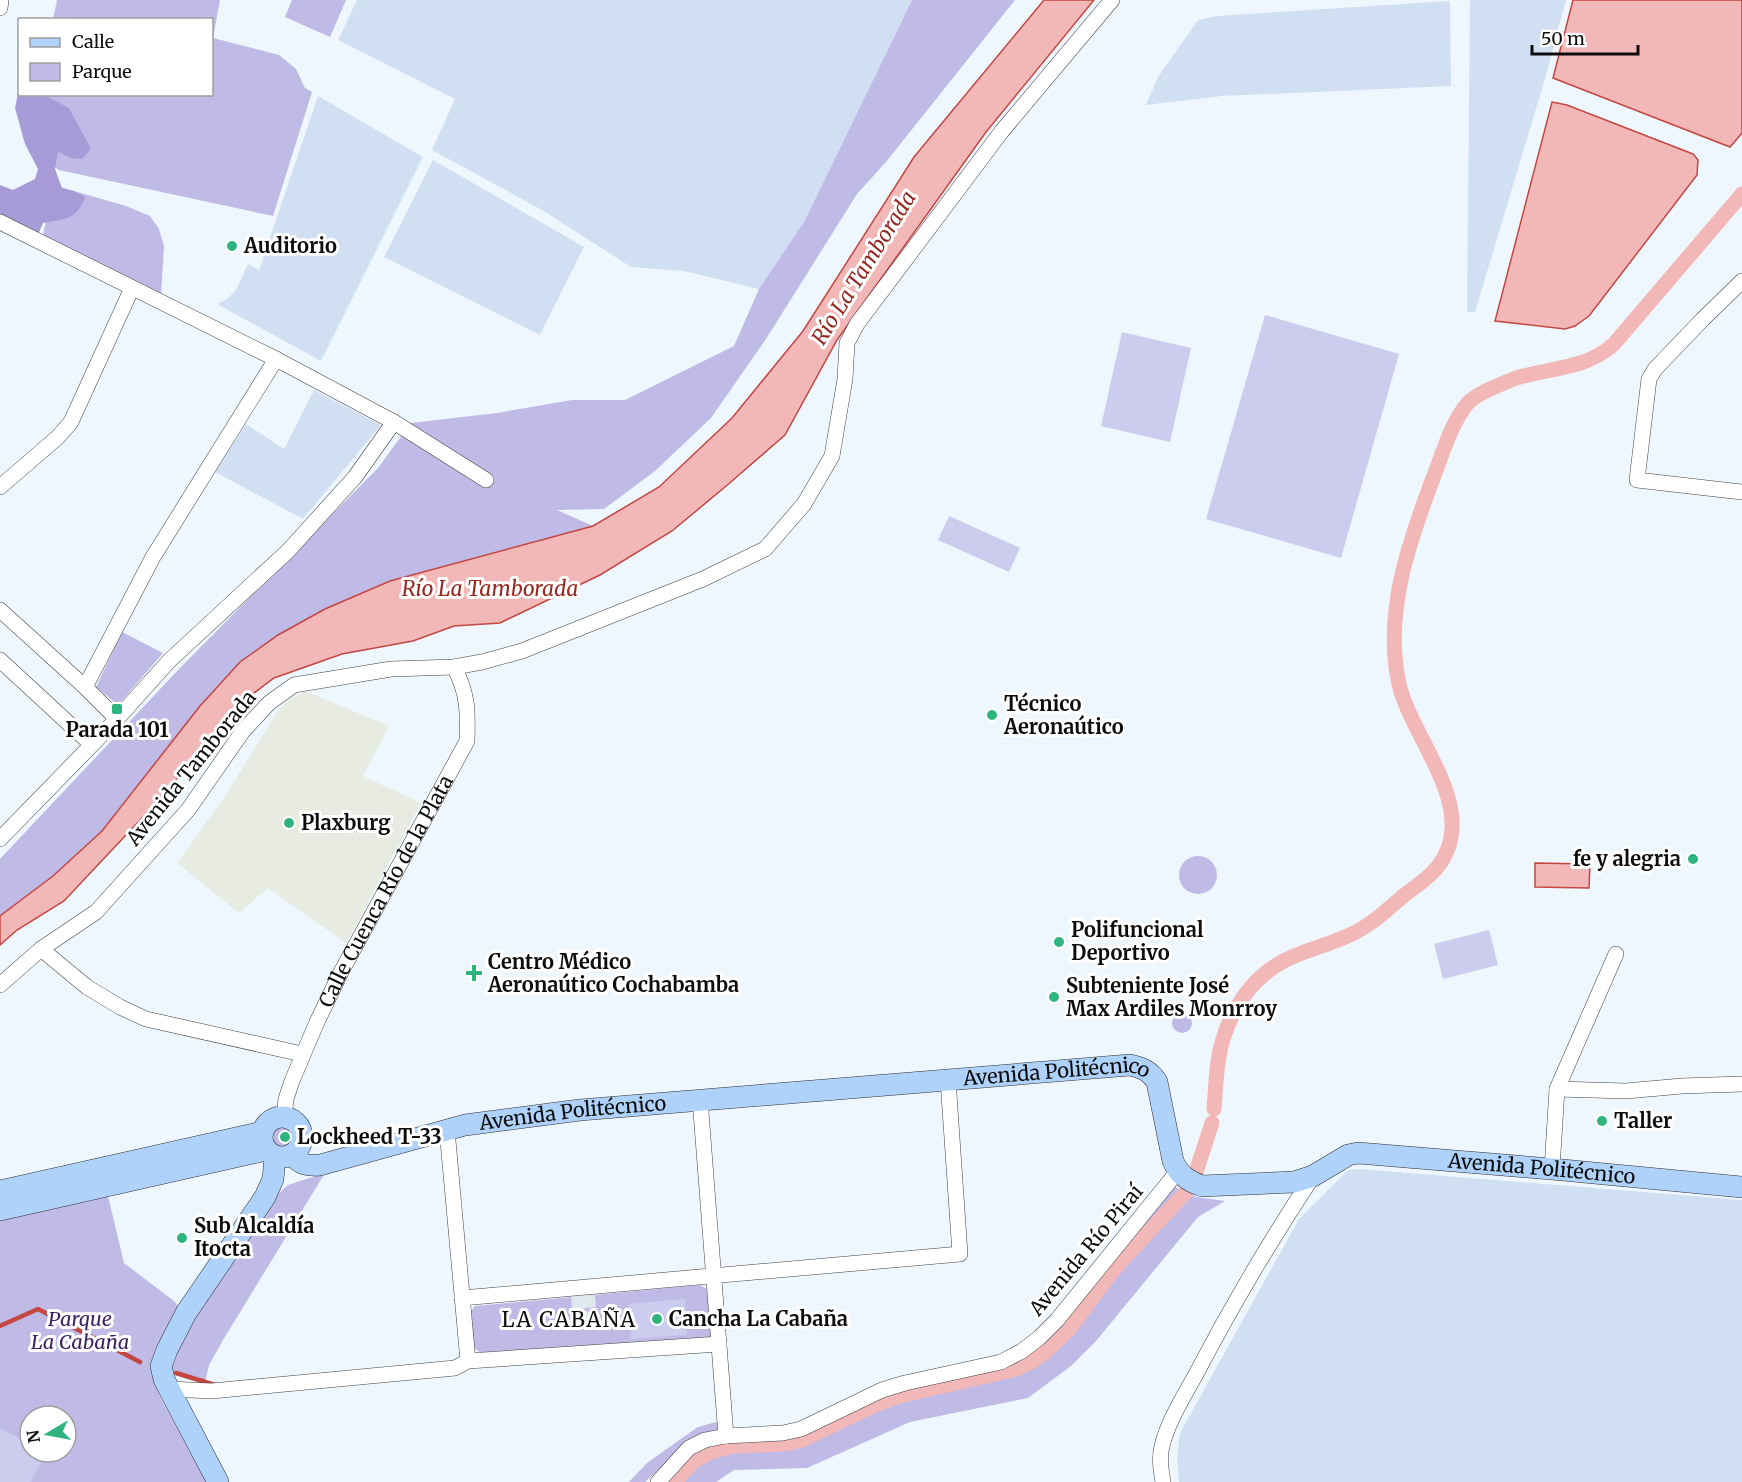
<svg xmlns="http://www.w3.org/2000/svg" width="1742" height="1482" viewBox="0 0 1742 1482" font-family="Merriweather,serif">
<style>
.industrial{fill:#e7ebe2}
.farmland{fill:#d0e0f2}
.green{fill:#c0bae6;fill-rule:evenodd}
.forest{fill:#a69bd6}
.pitch{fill:#cce}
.plaza{fill:#dee8ed}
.water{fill:#f2b7b7;stroke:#c44742;stroke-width:1.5}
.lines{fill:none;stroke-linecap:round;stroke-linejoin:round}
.stream{stroke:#c44742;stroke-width:4.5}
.canal{stroke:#f2b7b7;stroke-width:15}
.street-casing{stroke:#404040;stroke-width:16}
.secondary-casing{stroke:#2f2f2f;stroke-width:22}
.street{stroke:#fff;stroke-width:15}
.secondary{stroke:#aed2fa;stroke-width:21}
.poi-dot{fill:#2eb47d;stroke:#fff;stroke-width:2}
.labels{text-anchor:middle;stroke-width:6;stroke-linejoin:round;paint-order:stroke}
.poi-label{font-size:20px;font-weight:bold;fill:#0d0d0d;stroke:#fff;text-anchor:start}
.street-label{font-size:20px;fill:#0d0d0d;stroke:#fff}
.park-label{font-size:20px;font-style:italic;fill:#3d2261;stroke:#fff}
.water-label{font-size:21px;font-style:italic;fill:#97271f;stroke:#fff}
.neighbourhood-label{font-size:21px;letter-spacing:1.5px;fill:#0d0d0d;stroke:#fff}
</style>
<rect width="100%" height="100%" fill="#eff7fe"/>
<polygon class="industrial" points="305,691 389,726 363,776 421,803 346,943 268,888 239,913 177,863 224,798 277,712 289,700"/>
<g class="farmland">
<polygon points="357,0 912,0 805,220 759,289 684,271 631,267 542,210 432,150 455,99 338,40"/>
<polygon points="1470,0 1566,0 1544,82 1475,312 1467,312"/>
<polygon points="1450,1 1451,86 1222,96 1146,105 1158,77 1198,20 1217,16"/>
<polygon points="318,96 423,157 321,361 217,304 227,299 236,290 248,264 259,270"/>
<polygon points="433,160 584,247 540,335 384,257"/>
<polygon points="314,390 381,425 303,519 215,472 246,424 284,449"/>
<polygon points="1360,1169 1742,1200 1742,1482 1179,1482 1177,1457 1180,1433 1299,1219 1348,1170"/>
</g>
<g class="green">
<polygon points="57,0 220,0 213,38 279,55 296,69 305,88 312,92 273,216 59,170 46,161 42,95 212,94 212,20 53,19"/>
<polygon points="292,0 346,0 330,37 285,17"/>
<polygon points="912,0 1015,0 886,162 857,194 766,339 711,418 655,471 604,509 557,510 593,526 390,581 240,662 200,706 102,831 53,876 0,916 0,859 180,668 378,468 411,423 497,413 572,400 625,400 734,346 759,289 805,220"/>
<polygon points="53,185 126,206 150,216 159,229 164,246 161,296 43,235"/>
<polygon points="122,632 163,653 118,705 96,687"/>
<circle cx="1198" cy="875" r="19"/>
<circle cx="1182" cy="1023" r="10"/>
<circle cx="282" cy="1137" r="12"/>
<polygon points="325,1173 223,1340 209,1365 205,1382 170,1371 176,1345 277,1195 288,1185"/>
<polygon points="1175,1187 1196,1197 1225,1201 1198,1217 1096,1341 1071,1366 1028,1398 910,1422 807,1468 734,1470 716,1482 665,1482 692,1452 706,1445 728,1441 779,1439 884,1395 1002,1367 1060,1323"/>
<path d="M108,1196L124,1263L174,1301L181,1309L159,1349L151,1371L159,1395L206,1482H0V1219ZM30,1416H66V1452H30Z"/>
<polygon points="700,1285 707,1289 711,1336 706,1340 482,1354 473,1347 471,1311 475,1306"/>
<polygon points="720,1421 721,1432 686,1444 645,1482 629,1482 647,1463 682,1438 698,1427"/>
</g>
<path class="forest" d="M19,88L20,94L44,95L69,108L91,149L82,159L71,158L58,152L55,169L62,188L74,191L85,197C77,220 65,219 43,223L34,244L0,217V185L13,190L35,179L38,169L25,144L15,108Z"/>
<g class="pitch">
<polygon points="1265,315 1399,354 1341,558 1206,519"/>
<polygon points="1122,332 1191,348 1170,442 1101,426"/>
<polygon points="949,516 1020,548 1009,572 938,540"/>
<polygon points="1489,930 1498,965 1443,979 1434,944"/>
<polygon points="685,1299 687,1335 631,1339 628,1304"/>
<polygon points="0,1428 30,1444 30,1452 46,1452 31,1482 0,1482"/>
</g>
<g class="plaza">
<polygon points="595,1295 596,1307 572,1310 571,1297"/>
<circle cx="585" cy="1320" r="9"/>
</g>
<g class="water">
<polygon points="1044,0 1094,0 986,132 837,340 785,435 725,487 672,531 600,575 500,623 454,626 413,641 342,654 274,678 242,702 157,802 64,901 17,930 0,945 0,916 53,876 102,831 200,706 240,662 278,635 325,609 390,581 593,526 659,487 732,418 803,331 914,157"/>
<polygon points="1573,0 1742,0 1742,133 1730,147 1553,78"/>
<polygon points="1552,102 1567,105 1693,154 1698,160 1697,175 1589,316 1575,326 1565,329 1495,321"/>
<polygon points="1535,863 1590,864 1589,888 1535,887"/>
</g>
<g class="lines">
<g class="stream">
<polyline points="0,1326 38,1309 140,1362"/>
<polyline points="176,1373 215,1385"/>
</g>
<g class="canal">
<path d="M1214,1109C1216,1086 1216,1061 1223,1039C1234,1003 1257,972 1292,957C1313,948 1334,943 1354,933C1372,924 1387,910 1402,897C1416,886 1434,875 1443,859C1476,804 1411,737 1399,684C1383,613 1410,539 1435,473C1444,450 1451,424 1467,404C1474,396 1487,390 1497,386C1504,383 1512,379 1520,377C1554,367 1586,369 1614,344L1742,194"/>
<polyline points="1195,1175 1212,1123"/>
<path d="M675,1482C682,1474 689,1464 698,1459C731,1437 767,1451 802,1440L875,1405L899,1396L991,1375L1016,1369L1031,1362L1044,1353L1069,1329L1114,1269L1186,1192"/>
</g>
<g class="street-casing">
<g id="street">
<polyline points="0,8 1,0"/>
<polyline points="0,222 276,359 394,422 486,480"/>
<polyline points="1742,281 1703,319 1655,369 1649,379 1637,480 1742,492"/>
<polyline points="0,487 58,437 71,422 132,288"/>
<polyline points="0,610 85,687 117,719"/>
<polyline points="0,660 91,744"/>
<polyline points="85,687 153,557 276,359"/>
<polyline points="0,839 117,719 169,661 288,551 355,477 394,422"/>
<polyline points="41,949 87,987 120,1007 146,1019 302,1054"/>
<polyline points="0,985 41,949 96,912 188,810 243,731 269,703 294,685 391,669 454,667 482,662 522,651 703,579 765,549 804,504 832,456 845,379 847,343 857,324 1002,131 1112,0"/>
<polyline points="1557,1089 1626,1091 1682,1086 1742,1084"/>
<polyline points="700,1099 726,1436"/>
<path id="s1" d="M284,1117L286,1099L292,1081L317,1022L340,974L467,741C468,712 468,693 454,667"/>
<polyline points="447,1130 468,1361"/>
<polyline points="1552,1169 1557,1089 1616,954"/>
<polyline points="462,1298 960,1254 948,1080"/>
<polyline points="169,1389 212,1391 455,1368 468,1361 719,1344"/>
<polyline points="658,1482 689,1448 705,1440 726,1436 783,1433 801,1429 882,1390 905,1383 1001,1362 1022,1351 1039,1338 1057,1320 1178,1171"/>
<path d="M1163,1482C1161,1470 1159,1458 1162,1446C1168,1421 1183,1398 1195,1376C1231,1307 1270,1241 1313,1176"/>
</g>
</g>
<g class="secondary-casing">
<g id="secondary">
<circle cx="282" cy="1137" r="20"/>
<path id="s2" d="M292,1155C301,1165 307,1166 320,1165L465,1125L580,1110L1130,1065C1143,1068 1150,1071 1157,1082L1173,1161C1179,1175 1188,1181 1202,1186L1294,1182L1313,1176L1348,1155L1358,1153L1552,1169L1742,1187"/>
<polyline points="0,1191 263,1132"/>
<polyline points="0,1210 266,1150"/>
<polyline points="218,1482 169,1389 164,1379 161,1366 167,1350 186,1313 265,1197 273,1179 275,1157"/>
</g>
</g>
<use href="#street" class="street"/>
<use href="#secondary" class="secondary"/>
</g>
<g class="poi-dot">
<circle cx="232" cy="246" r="6"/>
<rect x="111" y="703" width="12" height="12" rx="3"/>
<circle cx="992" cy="715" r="6"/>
<circle cx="289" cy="823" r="6"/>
<circle cx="1693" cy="859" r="6"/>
<circle cx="1059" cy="942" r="6"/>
<path d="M471 964h6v6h6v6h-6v6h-6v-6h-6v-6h6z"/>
<circle cx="1054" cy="997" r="6"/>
<circle cx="1602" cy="1121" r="6"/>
<circle cx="285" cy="1137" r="6"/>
<circle cx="182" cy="1238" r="6"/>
<circle cx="657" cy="1319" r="6"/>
</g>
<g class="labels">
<g class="poi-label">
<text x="244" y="253">Auditorio</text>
<text x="1004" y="711">Técnico<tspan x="1004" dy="23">Aeronaútico</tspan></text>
<text x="117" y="737" text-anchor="middle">Parada 101</text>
<text x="301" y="830">Plaxburg</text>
<text x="1681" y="866" text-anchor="end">fe y alegria</text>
<text x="1071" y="937">Polifuncional<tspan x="1071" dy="23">Deportivo</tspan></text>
<text x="488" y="969">Centro Médico<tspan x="488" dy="23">Aeronaútico Cochabamba</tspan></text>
<text x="1066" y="993">Subteniente José<tspan x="1066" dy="23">Max Ardiles Monrroy</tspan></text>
<text x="1614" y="1128">Taller</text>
<text x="297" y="1144">Lockheed T-33</text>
<text x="194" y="1233">Sub Alcaldía<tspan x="194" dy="23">Itocta</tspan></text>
<text x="669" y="1326">Cancha La Cabaña</text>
</g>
<g class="street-label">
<text transform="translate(191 768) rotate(-51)" y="7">Avenida Tamborada</text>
<text dy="7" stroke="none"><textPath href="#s1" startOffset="249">Calle Cuenca Río de la Plata</textPath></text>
<text dy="7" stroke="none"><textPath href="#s2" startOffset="776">Avenida Politécnico</textPath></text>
<text dy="7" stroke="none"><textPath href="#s2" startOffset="290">Avenida Politécnico</textPath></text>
<text dy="7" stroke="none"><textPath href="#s2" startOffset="1350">Avenida Politécnico</textPath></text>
<text transform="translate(1086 1250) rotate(-50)" y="7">Avenida Río Piraí</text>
</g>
<g class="park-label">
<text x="80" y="1326">Parque<tspan x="80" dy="23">La Cabaña</tspan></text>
</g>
<g class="water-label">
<text transform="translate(864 268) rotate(-58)" y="7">Río La Tamborada</text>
<text x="490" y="596">Río La Tamborada</text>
</g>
<g class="neighbourhood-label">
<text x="569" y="1327">LA CABAÑA</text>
</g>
</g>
<rect x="18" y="18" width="195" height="78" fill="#ffffff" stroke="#9e9e9e" stroke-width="1.5"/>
<rect x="30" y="38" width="30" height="9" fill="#aed2fa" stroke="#9e9e9e" stroke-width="1.5"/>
<text x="72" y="48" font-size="18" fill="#0d0d0d">Calle</text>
<rect x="30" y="63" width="30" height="18" fill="#c0bae6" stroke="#9e9e9e" stroke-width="1.5"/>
<text x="72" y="78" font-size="18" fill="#0d0d0d">Parque</text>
<g transform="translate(48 1434) rotate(260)"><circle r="28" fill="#ffffff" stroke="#9e9e9e" stroke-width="1.5"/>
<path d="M0-4.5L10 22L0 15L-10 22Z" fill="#2eb47d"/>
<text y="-9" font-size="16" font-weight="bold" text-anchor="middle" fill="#0d0d0d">N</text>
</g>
<path d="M1532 45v9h106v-9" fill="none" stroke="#0d0d0d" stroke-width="3"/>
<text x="1541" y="45" font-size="18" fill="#0d0d0d" stroke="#ffffff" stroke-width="4.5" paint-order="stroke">50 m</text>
</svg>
